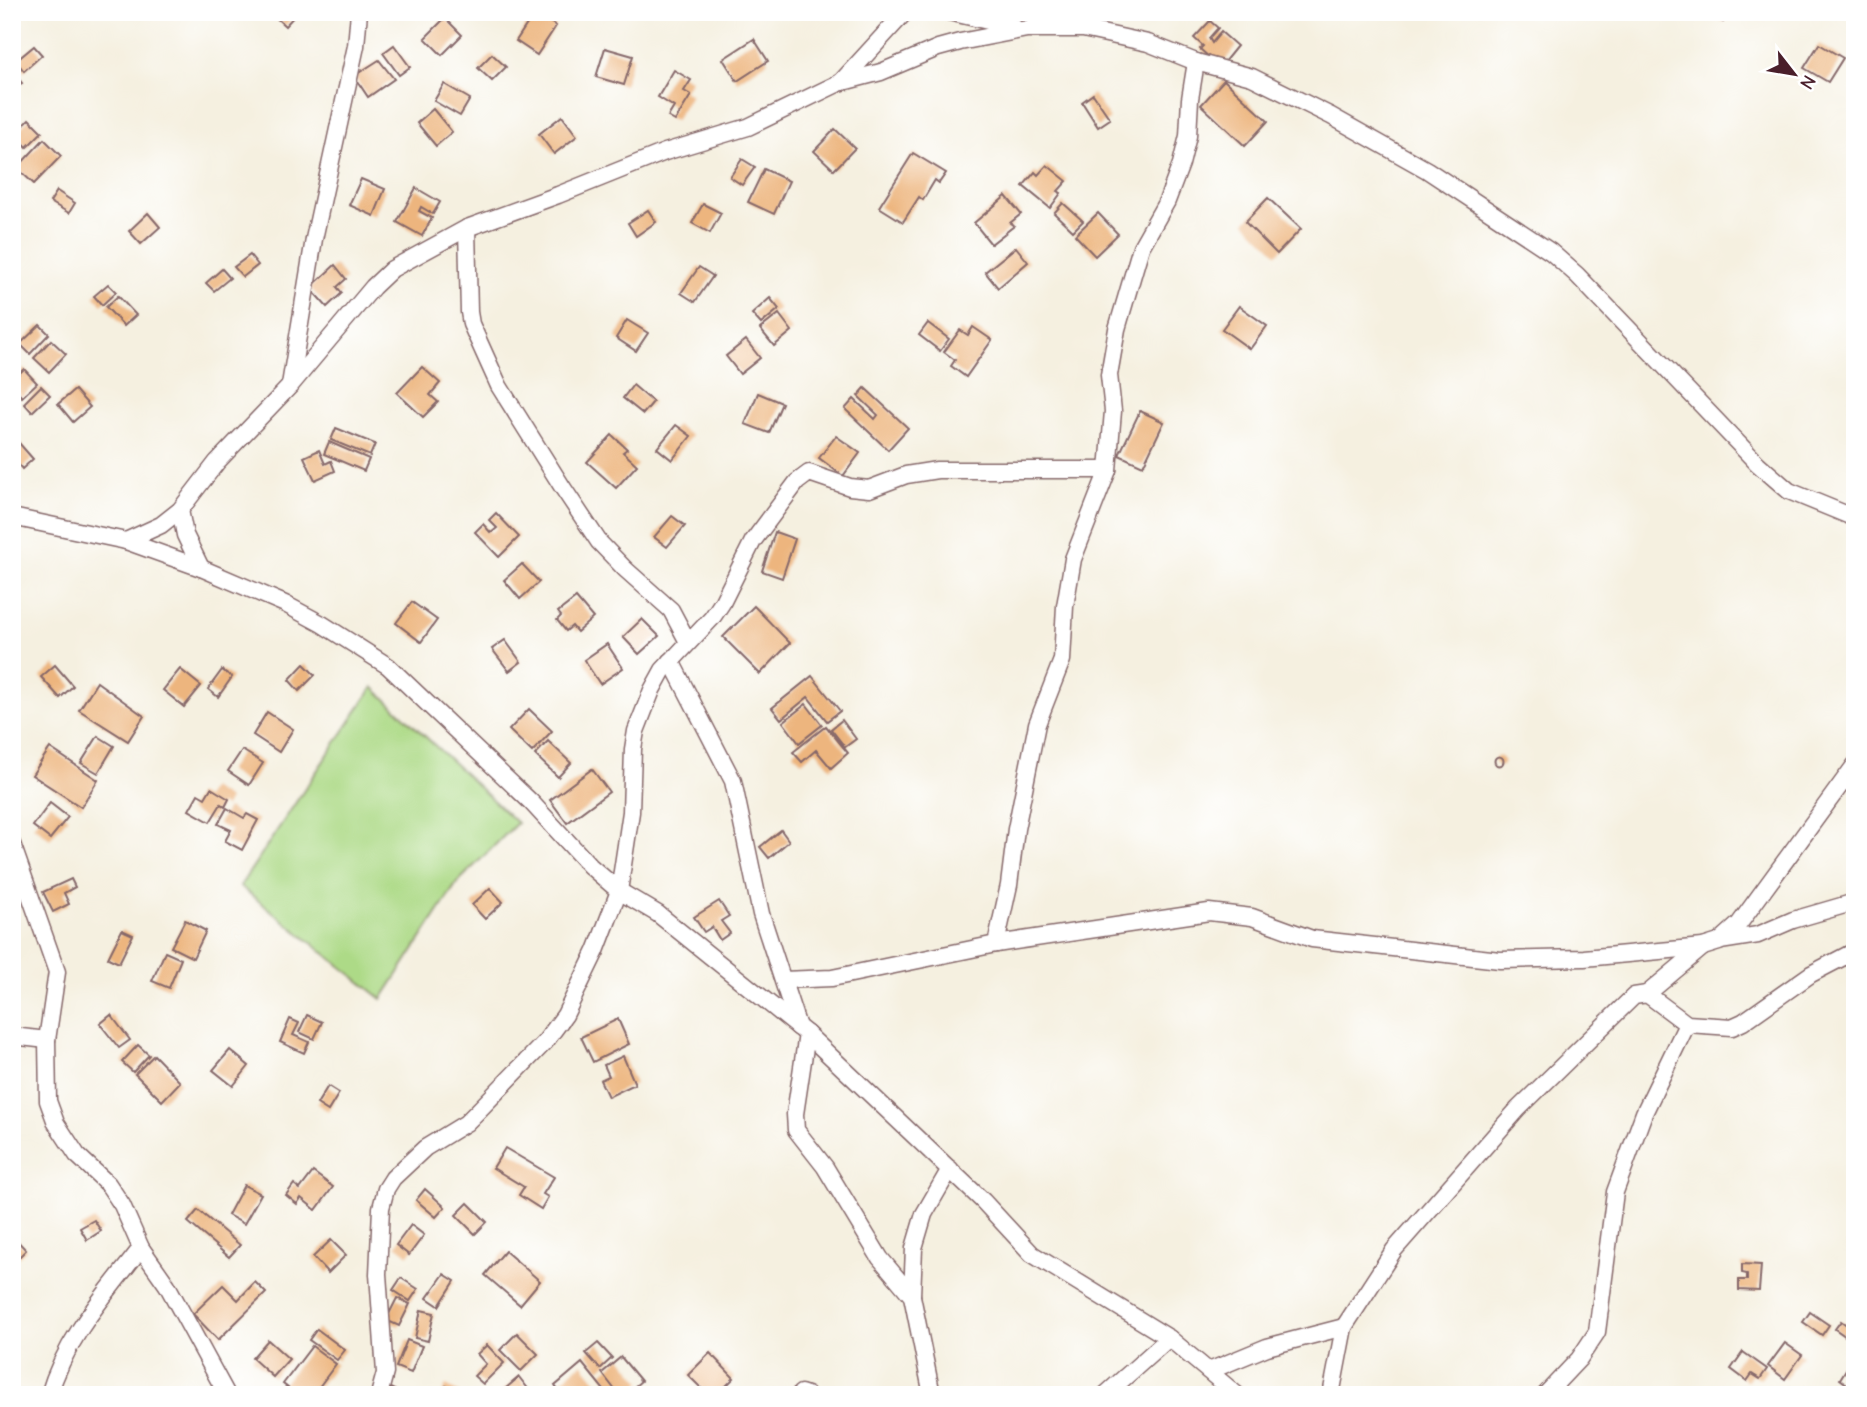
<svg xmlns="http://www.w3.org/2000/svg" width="1867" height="1407" viewBox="0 0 1867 1407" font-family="'Comic Neue',sans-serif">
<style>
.green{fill:#adda87;stroke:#7c7c59;stroke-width:2}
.building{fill:#edb57e}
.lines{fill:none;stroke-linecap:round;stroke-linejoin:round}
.street-casing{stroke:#86686a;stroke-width:19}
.street{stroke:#fff;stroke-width:16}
</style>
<rect width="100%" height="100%" fill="#fff"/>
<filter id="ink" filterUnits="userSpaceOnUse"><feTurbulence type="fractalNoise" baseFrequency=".0143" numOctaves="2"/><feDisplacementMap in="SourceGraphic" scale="14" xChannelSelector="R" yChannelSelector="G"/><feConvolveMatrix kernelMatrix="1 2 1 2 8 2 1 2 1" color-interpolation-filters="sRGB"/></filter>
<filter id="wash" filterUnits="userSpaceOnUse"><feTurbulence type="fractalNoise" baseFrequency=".00686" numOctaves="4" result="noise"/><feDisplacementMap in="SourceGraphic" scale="28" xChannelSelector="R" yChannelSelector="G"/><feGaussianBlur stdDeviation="1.57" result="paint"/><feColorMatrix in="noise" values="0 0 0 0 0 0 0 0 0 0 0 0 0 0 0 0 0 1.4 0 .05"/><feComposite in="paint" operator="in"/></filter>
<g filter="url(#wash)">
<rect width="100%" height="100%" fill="#f5f0e0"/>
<polygon class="green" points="373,687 517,823 457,883 382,999 240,886"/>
<g id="blocks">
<g class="building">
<polygon points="270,12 298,12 285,26"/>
<polygon points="535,12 556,26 537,55 516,41"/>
<polygon points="1708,12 1730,12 1723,22"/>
<polygon points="445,18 462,35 442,55 425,38"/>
<polygon points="1210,21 1218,28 1209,38 1212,43 1221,32 1237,46 1220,67 1200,49 1203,46 1194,38"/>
<polygon points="754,39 768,61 737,81 723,59"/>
<polygon points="1819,44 1843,58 1828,82 1804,68"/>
<polygon points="394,45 410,67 399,75 383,53"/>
<polygon points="34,46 42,55 24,71 16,61"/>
<polygon points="605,48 633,56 624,85 596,77"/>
<polygon points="492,54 506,67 492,81 478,68"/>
<polygon points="379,60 394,79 368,97 354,76"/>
<polygon points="674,70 691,80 684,91 691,95 675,121 668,117 674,107 658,97"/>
<polygon points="12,71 22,83 12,90"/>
<polygon points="1224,80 1268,121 1245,146 1201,105"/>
<polygon points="444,84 470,99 460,116 434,101"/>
<polygon points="1093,94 1110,119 1098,127 1082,102"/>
<polygon points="433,109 452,132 436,146 417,123"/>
<polygon points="562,116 577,136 554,154 539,134"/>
<polygon points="29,119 42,132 27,147 15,134"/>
<polygon points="835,129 855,148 834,170 814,151"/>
<polygon points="44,139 61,156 34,184 17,168"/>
<polygon points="913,153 946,173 939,183 935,180 923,200 919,197 903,222 879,207"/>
<polygon points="742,159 755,167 742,185 730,177"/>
<polygon points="1047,165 1067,181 1058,191 1061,193 1050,208 1023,186 1035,172 1038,175"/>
<polygon points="764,169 789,181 774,214 748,202"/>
<polygon points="361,179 385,189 374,216 349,205"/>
<polygon points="416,188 440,202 433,214 421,207 419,211 432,218 422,236 397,222"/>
<polygon points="57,191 75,203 69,213 50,202"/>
<polygon points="1006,196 1021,214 1010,223 1014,226 991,244 974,223"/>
<polygon points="1268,198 1301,229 1277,254 1245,222"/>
<polygon points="1063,203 1083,221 1073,231 1054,213"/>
<polygon points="703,204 721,213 710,233 692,223"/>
<polygon points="648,210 656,222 636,236 628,223"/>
<polygon points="148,213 160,227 141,244 129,231"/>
<polygon points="1098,213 1118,234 1095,256 1075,235"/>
<polygon points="1016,247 1028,262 998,288 985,272"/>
<polygon points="250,255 258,265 243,277 234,267"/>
<polygon points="335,265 346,279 337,287 342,293 327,307 310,288"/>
<polygon points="699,267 713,276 695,302 681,293"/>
<polygon points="222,269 230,278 214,291 206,283"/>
<polygon points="108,284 116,292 102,305 94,296"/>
<polygon points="118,296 136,315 124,326 106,307"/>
<polygon points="770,298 779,309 761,324 752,314"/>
<polygon points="1239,306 1267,326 1250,349 1222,329"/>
<polygon points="779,314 792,331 774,346 760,329"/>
<polygon points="627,320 648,333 636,351 616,338"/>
<polygon points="928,323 949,339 940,351 919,335"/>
<polygon points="40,325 49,334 30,354 20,344"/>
<polygon points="973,327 992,340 966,377 951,366 955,360 944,352 960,330 968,335"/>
<polygon points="51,340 66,354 49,372 34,358"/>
<polygon points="746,340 760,358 740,374 726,356"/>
<polygon points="422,367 440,383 430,395 438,402 423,417 397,393"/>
<polygon points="24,369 37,383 22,397 12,387 12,380"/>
<polygon points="633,385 653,402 643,414 623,398"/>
<polygon points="41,386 50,395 32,412 24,403"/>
<polygon points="865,388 908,428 888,450 845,409 854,399 875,419 878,415 858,396"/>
<polygon points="75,390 90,407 73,422 58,404"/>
<polygon points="758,393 782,403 769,433 745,424"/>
<polygon points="1140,411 1164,422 1143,466 1119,455"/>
<polygon points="676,425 691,436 672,460 657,448"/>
<polygon points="336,428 375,444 370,456 331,440"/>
<polygon points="12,435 33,459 22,469 12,457"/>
<polygon points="612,435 627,449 623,452 637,465 616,488 587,462"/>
<polygon points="836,436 860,453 843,476 819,458"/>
<polygon points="329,442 369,459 364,471 324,454"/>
<polygon points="319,450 325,464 331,461 335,471 315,480 304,457"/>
<polygon points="496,513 519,537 499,557 475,532 483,524 491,533 497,528 489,520"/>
<polygon points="672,516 685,526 667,547 654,537"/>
<polygon points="775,532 795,539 782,578 762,571"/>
<polygon points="522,564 539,582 520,599 504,580"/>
<polygon points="576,598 593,618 577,632 572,626 566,631 557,620 561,616 558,612"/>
<polygon points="412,602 437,620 421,642 396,623"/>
<polygon points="754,606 790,643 760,674 723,637"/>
<polygon points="642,619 659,636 639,654 623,637"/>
<polygon points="505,640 521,662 509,671 492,649"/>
<polygon points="607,644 623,668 600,684 584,660"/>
<polygon points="304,664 315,675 299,691 289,680"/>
<polygon points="55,665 73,686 60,698 41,677"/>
<polygon points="12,667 18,681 12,683"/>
<polygon points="180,669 201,686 184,707 163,690"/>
<polygon points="222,670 232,677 218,697 208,689"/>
<polygon points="812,676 840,711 827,721 808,697 781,719 772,708"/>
<polygon points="97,682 144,716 128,741 79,710"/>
<polygon points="806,704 822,725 799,743 783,722"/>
<polygon points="529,709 552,731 532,752 509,730"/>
<polygon points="267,712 293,729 279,752 253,735"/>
<polygon points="842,720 856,739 845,747 831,729"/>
<polygon points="826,726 848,753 831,768 816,750 802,762 793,752"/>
<polygon points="98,736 114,746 98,773 81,763"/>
<polygon points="548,741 571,763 558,777 535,755"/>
<polygon points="50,748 98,780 81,807 32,775"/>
<polygon points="242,750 263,763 249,785 228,771"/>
<circle cx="1499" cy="761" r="4.5"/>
<polygon points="592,769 609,792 567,823 550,800"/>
<polygon points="211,788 229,799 225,807 221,804 210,822 189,810 198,794 205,798"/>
<polygon points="50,803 68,817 50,839 33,826"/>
<polygon points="227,808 244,818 247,814 258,820 242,850 225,841 231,830 218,824"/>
<polygon points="781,830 789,841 769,858 760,847"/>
<polygon points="71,879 75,887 64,893 69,904 53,912 43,892"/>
<polygon points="490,888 503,902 485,919 472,905"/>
<polygon points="719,901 729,916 721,921 730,933 720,940 712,927 704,932 694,917"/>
<polygon points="185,920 206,931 193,958 171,947"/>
<polygon points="122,930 133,935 119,963 108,958"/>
<polygon points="165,952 181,959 169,988 152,981"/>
<polygon points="111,1015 130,1040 119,1048 100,1024"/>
<polygon points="307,1015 322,1022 314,1039 299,1032"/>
<polygon points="290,1019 299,1023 293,1035 309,1042 304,1053 280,1042"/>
<polygon points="618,1019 629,1044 593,1062 581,1037"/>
<polygon points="138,1045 149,1055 133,1072 122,1062"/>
<polygon points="230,1050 249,1066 233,1086 213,1070"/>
<polygon points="154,1055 180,1082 162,1101 135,1074"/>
<polygon points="623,1056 635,1084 608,1097 600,1080 609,1076 604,1065"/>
<polygon points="328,1086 339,1093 328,1111 317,1104"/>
<polygon points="505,1148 554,1177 543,1194 548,1197 541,1209 519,1195 524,1187 493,1168"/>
<polygon points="313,1172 333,1187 316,1210 301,1198 297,1204 286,1195 294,1184 300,1189"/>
<polygon points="244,1185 261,1194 244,1224 228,1215"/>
<polygon points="425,1189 445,1207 436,1217 416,1200"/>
<polygon points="468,1203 487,1222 475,1234 456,1215"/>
<polygon points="198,1210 240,1245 229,1257 188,1222"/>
<polygon points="94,1220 101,1231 87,1240 80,1228"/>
<polygon points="411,1225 424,1235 409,1255 396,1245"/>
<polygon points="12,1235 26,1250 12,1264"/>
<polygon points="1855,1236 1855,1252 1847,1246"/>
<polygon points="331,1240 346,1255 328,1273 313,1257"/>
<polygon points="505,1251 540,1281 520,1305 485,1275"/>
<polygon points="1742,1264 1761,1265 1759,1291 1739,1290 1739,1280 1747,1280 1747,1274 1742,1273"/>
<polygon points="444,1274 455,1281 439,1306 427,1298"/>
<polygon points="401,1278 418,1289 410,1301 393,1290"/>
<polygon points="255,1282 266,1293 218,1340 193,1314 223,1285 238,1300"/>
<polygon points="397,1298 410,1304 399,1326 386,1320"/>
<polygon points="421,1310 434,1313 428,1341 415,1338"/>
<polygon points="1810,1312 1829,1325 1822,1335 1803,1322"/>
<polygon points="1841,1321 1855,1331 1855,1343 1835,1329"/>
<polygon points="317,1329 345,1350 337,1360 309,1340"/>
<polygon points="517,1333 538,1354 521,1371 500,1350"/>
<polygon points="268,1340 289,1359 273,1377 252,1358"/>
<polygon points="407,1340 422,1346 411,1373 396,1367"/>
<polygon points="598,1343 612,1358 600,1369 586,1353"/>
<polygon points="1785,1343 1802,1355 1785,1379 1768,1366"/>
<polygon points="487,1345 504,1363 483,1384 474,1376 486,1364 477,1354"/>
<polygon points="312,1346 336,1364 313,1395 297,1395 283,1384"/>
<polygon points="1743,1352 1767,1369 1760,1379 1752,1374 1747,1381 1731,1369"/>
<polygon points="710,1353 734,1378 717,1395 708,1395 688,1375"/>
<polygon points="621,1357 641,1381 625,1395 619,1395 602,1373"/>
<polygon points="582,1363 608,1395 562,1395 555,1386"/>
<polygon points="1848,1366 1855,1370 1855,1381 1851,1387 1840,1379"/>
<polygon points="519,1377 533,1395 498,1395"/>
<polygon points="446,1386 463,1395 441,1395"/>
<polygon points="390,1388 404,1395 387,1395"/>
</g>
</g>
</g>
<g filter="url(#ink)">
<use href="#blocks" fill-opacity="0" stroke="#86686a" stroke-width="2"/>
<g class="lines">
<g class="street-casing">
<g id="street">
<polyline points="949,12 1014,27"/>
<polyline points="841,82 905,12"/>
<polyline points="467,228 469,312 471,324 499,386 563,488 599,542 625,569 671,610 688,642"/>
<polyline points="290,385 314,239 356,46 359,12"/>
<polyline points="180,510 185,535 201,568"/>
<polyline points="12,517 126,541 201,568 285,604 322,624 388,666 531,802 590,866 619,891 658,914 807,1034 983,1201 1032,1254 1169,1338 1237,1395"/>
<polyline points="126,541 161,525 180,510 217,462 290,386 373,287 392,269 467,228 558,195 665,152 748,127 839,83 881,72 938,48 960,42 1027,29 1083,29 1148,43 1196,62 1252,77 1331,116 1427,170 1551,252 1577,275 1758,464 1789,491 1855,518"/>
<polyline points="671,661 733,781 761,914 798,1027"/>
<polyline points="12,844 57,972 47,1040 48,1101 56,1123 77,1155 108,1184 122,1205 141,1248 167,1285 227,1395"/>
<polyline points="1720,941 1758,935 1793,920 1855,902"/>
<polyline points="996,944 1009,885 1016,829 1037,724 1062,660 1065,606 1073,559 1108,470 1113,411 1109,375 1117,329 1141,247 1167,201 1181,164 1188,136 1190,99 1196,62"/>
<polyline points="783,980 832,978 996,944 1209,912 1252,917 1312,939 1500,960 1584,958 1703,947 1719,942 1739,924 1855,765"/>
<polyline points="1647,994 1703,947"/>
<polyline points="807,1034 795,1114 796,1130 825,1167 880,1258 912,1296 932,1395"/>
<polyline points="12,1036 47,1040"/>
<polyline points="912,1296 914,1248 924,1214 950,1169"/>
<polyline points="1209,1371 1267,1347 1344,1327"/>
<polyline points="801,1393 807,1395"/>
<path d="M49,1395C66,1337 105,1295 141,1248"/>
<polyline points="379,1395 385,1373 378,1274 381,1208 386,1189 393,1178 425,1148 466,1123 478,1111 545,1042 565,1015 596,951 619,891 631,812 633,749 636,731 652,690 663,670 712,618 722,603 753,541 797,482 809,473 850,487 869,489 906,475 937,470 1108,470"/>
<polyline points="1105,1395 1169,1338"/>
<polyline points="1331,1395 1344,1327 1394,1250 1518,1109 1634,996 1647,994 1687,1024 1732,1027 1743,1022 1811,974 1855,951"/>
<polyline points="1545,1395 1579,1359 1597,1332 1615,1192 1644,1113 1687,1024"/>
</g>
</g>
<use href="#street" class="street"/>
</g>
</g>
<rect width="1867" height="1407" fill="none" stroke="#fff" stroke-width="42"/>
<g transform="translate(1794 74) rotate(121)" stroke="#ffffff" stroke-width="5" paint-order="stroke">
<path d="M0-5L12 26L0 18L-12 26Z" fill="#4a1f2b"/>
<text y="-10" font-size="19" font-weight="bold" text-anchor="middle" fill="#4a1f2b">N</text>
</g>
</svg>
